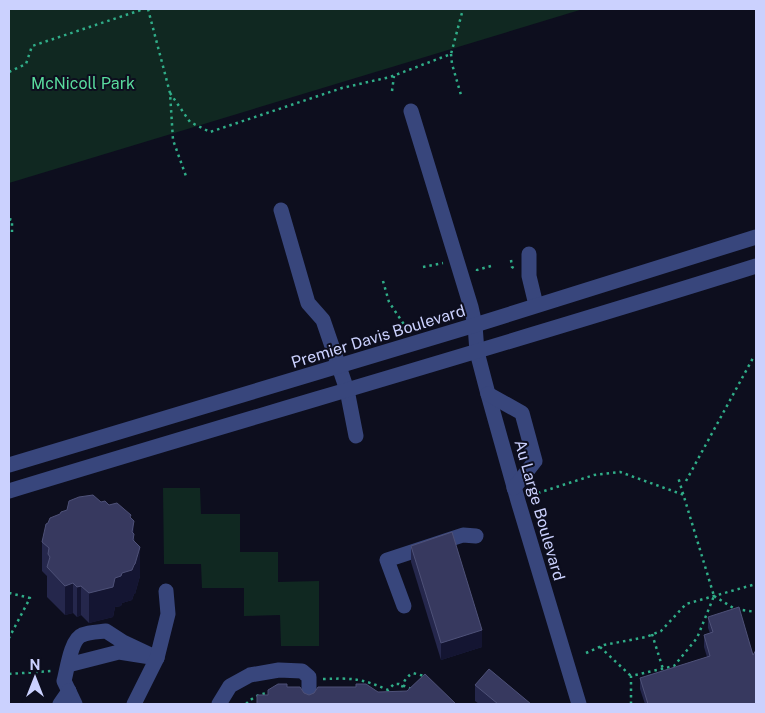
<svg xmlns="http://www.w3.org/2000/svg" width="765" height="713" viewBox="0 0 765 713" font-family="'Public Sans',sans-serif">
<style>
.green{fill:#102821}
.lines{fill:none;stroke-linecap:round;stroke-linejoin:round}
.path{stroke:#30ad88;stroke-width:2.5;stroke-dasharray:2.5 4;stroke-linecap:butt}
.minor{stroke:#38467c;stroke-width:15}
.wall{fill:#25274c}
.shaded-wall{fill:#141532}
.building{fill:#37395f;stroke:#4e5178}
.labels{text-anchor:middle;stroke-width:4;stroke-linejoin:round;paint-order:stroke}
.park-label{font-size:16px;fill:#59db9d;stroke:#0d0e1e}
.street-label{font-size:16px;fill:#cbd1fe;stroke:#0d0e1e}
</style>
<rect width="100%" height="100%" fill="#0d0e1e"/>
<g class="green">
<polygon points="9,9 583,9 9,183"/>
<polygon points="163,488 200,488 201,514 240,514 240,552 278,552 278,582 319,581 319,646 281,646 280,615 244,616 244,588 202,588 201,564 164,564"/>
</g>
<g class="lines">
<g class="path">
<polyline points="148,9 170,93 173,140 187,179"/>
<polyline points="451,54 452,64 461,95"/>
<polyline points="9,72 26,64 32,46 144,9"/>
<polyline points="392,91 394,76"/>
<polyline points="170,93 190,122 210,132 342,88 390,77 451,54 463,9"/>
<polyline points="9,219 12,220 12,232"/>
<polyline points="511,260 512,267 515,269"/>
<polyline points="423,267 443,263"/>
<polyline points="477,271 477,270 491,266"/>
<polyline points="383,281 389,302 407,329 409,328"/>
<polyline points="686,481 753,358"/>
<polyline points="538,493 594,475 620,472 684,495"/>
<polyline points="9,593 30,598 9,638"/>
<polyline points="714,596 735,609 756,612"/>
<polyline points="652,634 663,669"/>
<polyline points="600,647 631,676"/>
<polyline points="586,653 604,645 646,637 661,631 686,604 756,584"/>
<polyline points="9,674 52,671"/>
<path d="M323,679C352,678 361,678 388,690L394,684H399L412,689"/>
<path d="M401,694C402,685 404,678 413,673L424,676"/>
<path d="M246,704C253,697 259,694 269,693"/>
<polyline points="631,704 631,676 674,666 697,638 714,596 678,477"/>
</g>
<g class="minor">
<polyline points="411,111 471,307 475,325 477,352 488,394 518,501 579,704"/>
<polyline points="281,210 308,303 323,320 347,390 356,436"/>
<polyline points="529,254 529,276 536,305"/>
<polyline points="488,394 522,413 535,461 514,488"/>
<polyline points="9,465 475,325 756,237"/>
<path d="M9,491C258,415 508,344 756,266"/>
<polyline points="404,606 387,560 463,535 476,536"/>
<path d="M68,665L119,652L157,658L123,642L106,631C98,632 89,632 82,635C71,639 67,670 64,681L75,704"/>
<polyline points="60,704 69,691"/>
<polyline points="134,704 157,658 168,614 166,591"/>
<polyline points="219,704 230,686 250,675 279,670 302,671 309,677 309,702"/>
</g>
</g>
<g class="wall">
<polygon points="101,502 109,505 131,518 140,576 135,594 134,594 132,600 122,603 121,606 115,607 113,617 89,623 81,615 77,617 73,613 65,615 47,597 47,576 42,571 42,542"/>
<polygon points="411,546 482,647 441,660 411,562"/>
<polygon points="708,617 753,655 756,704 645,704 640,689 640,678 707,657 704,647 704,635 710,633 708,628"/>
<polygon points="475,685 531,704 479,704 475,701"/>
</g>
<g class="shaded-wall">
<polygon points="134,521 134,551 140,547 140,576 135,594 134,594 132,600 122,603 121,606 115,607 113,617 89,623 89,593 115,578 132,532"/>
<polygon points="73,583 73,613 65,615 65,586"/>
<polygon points="81,586 81,615 77,617 77,587"/>
<polygon points="482,630 482,647 441,660 441,643"/>
</g>
<g class="building">
<polygon points="93,495 101,502 105,501 109,505 117,503 131,515 130,517 134,521 132,532 134,534 133,540 140,547 135,564 134,565 132,570 122,573 121,576 115,578 113,587 89,593 81,586 77,587 73,583 65,586 47,567 50,557 48,554 49,548 42,542 46,524 48,523 50,518 60,514 61,512 67,510 69,501 79,497"/>
<polygon points="452,532 482,630 441,643 411,546"/>
<polygon points="739,607 753,655 756,650 756,704 648,704 640,678 710,656 704,635 713,632 708,617"/>
<polygon points="489,669 531,704 498,704 475,685"/>
<polygon points="425,674 456,704 257,704 257,695 268,695 268,690 278,684 287,684 287,687 300,687 304,693 309,695 314,693 318,687 356,687 356,684 366,684 378,692 407,691"/>
</g>
<g class="labels">
<g class="park-label">
<text x="83" y="89">McNicoll Park</text>
</g>
<g class="street-label">
<text transform="translate(378 336) rotate(-17)" y="6">Premier Davis Boulevard</text>
<text transform="translate(540 510) rotate(74)" y="6">Au Large Boulevard</text>
</g>
</g>
<rect width="765" height="713" fill="none" stroke="#cbd1fe" stroke-width="20"/>
<g transform="translate(35 678)" stroke="#0d0e1e" stroke-width="4" paint-order="stroke">
<path d="M0-4L9 19L0 12L-9 19Z" fill="#cbd1fe"/>
<text y="-8" font-size="14" font-weight="bold" text-anchor="middle" fill="#cbd1fe">N</text>
</g>
</svg>
